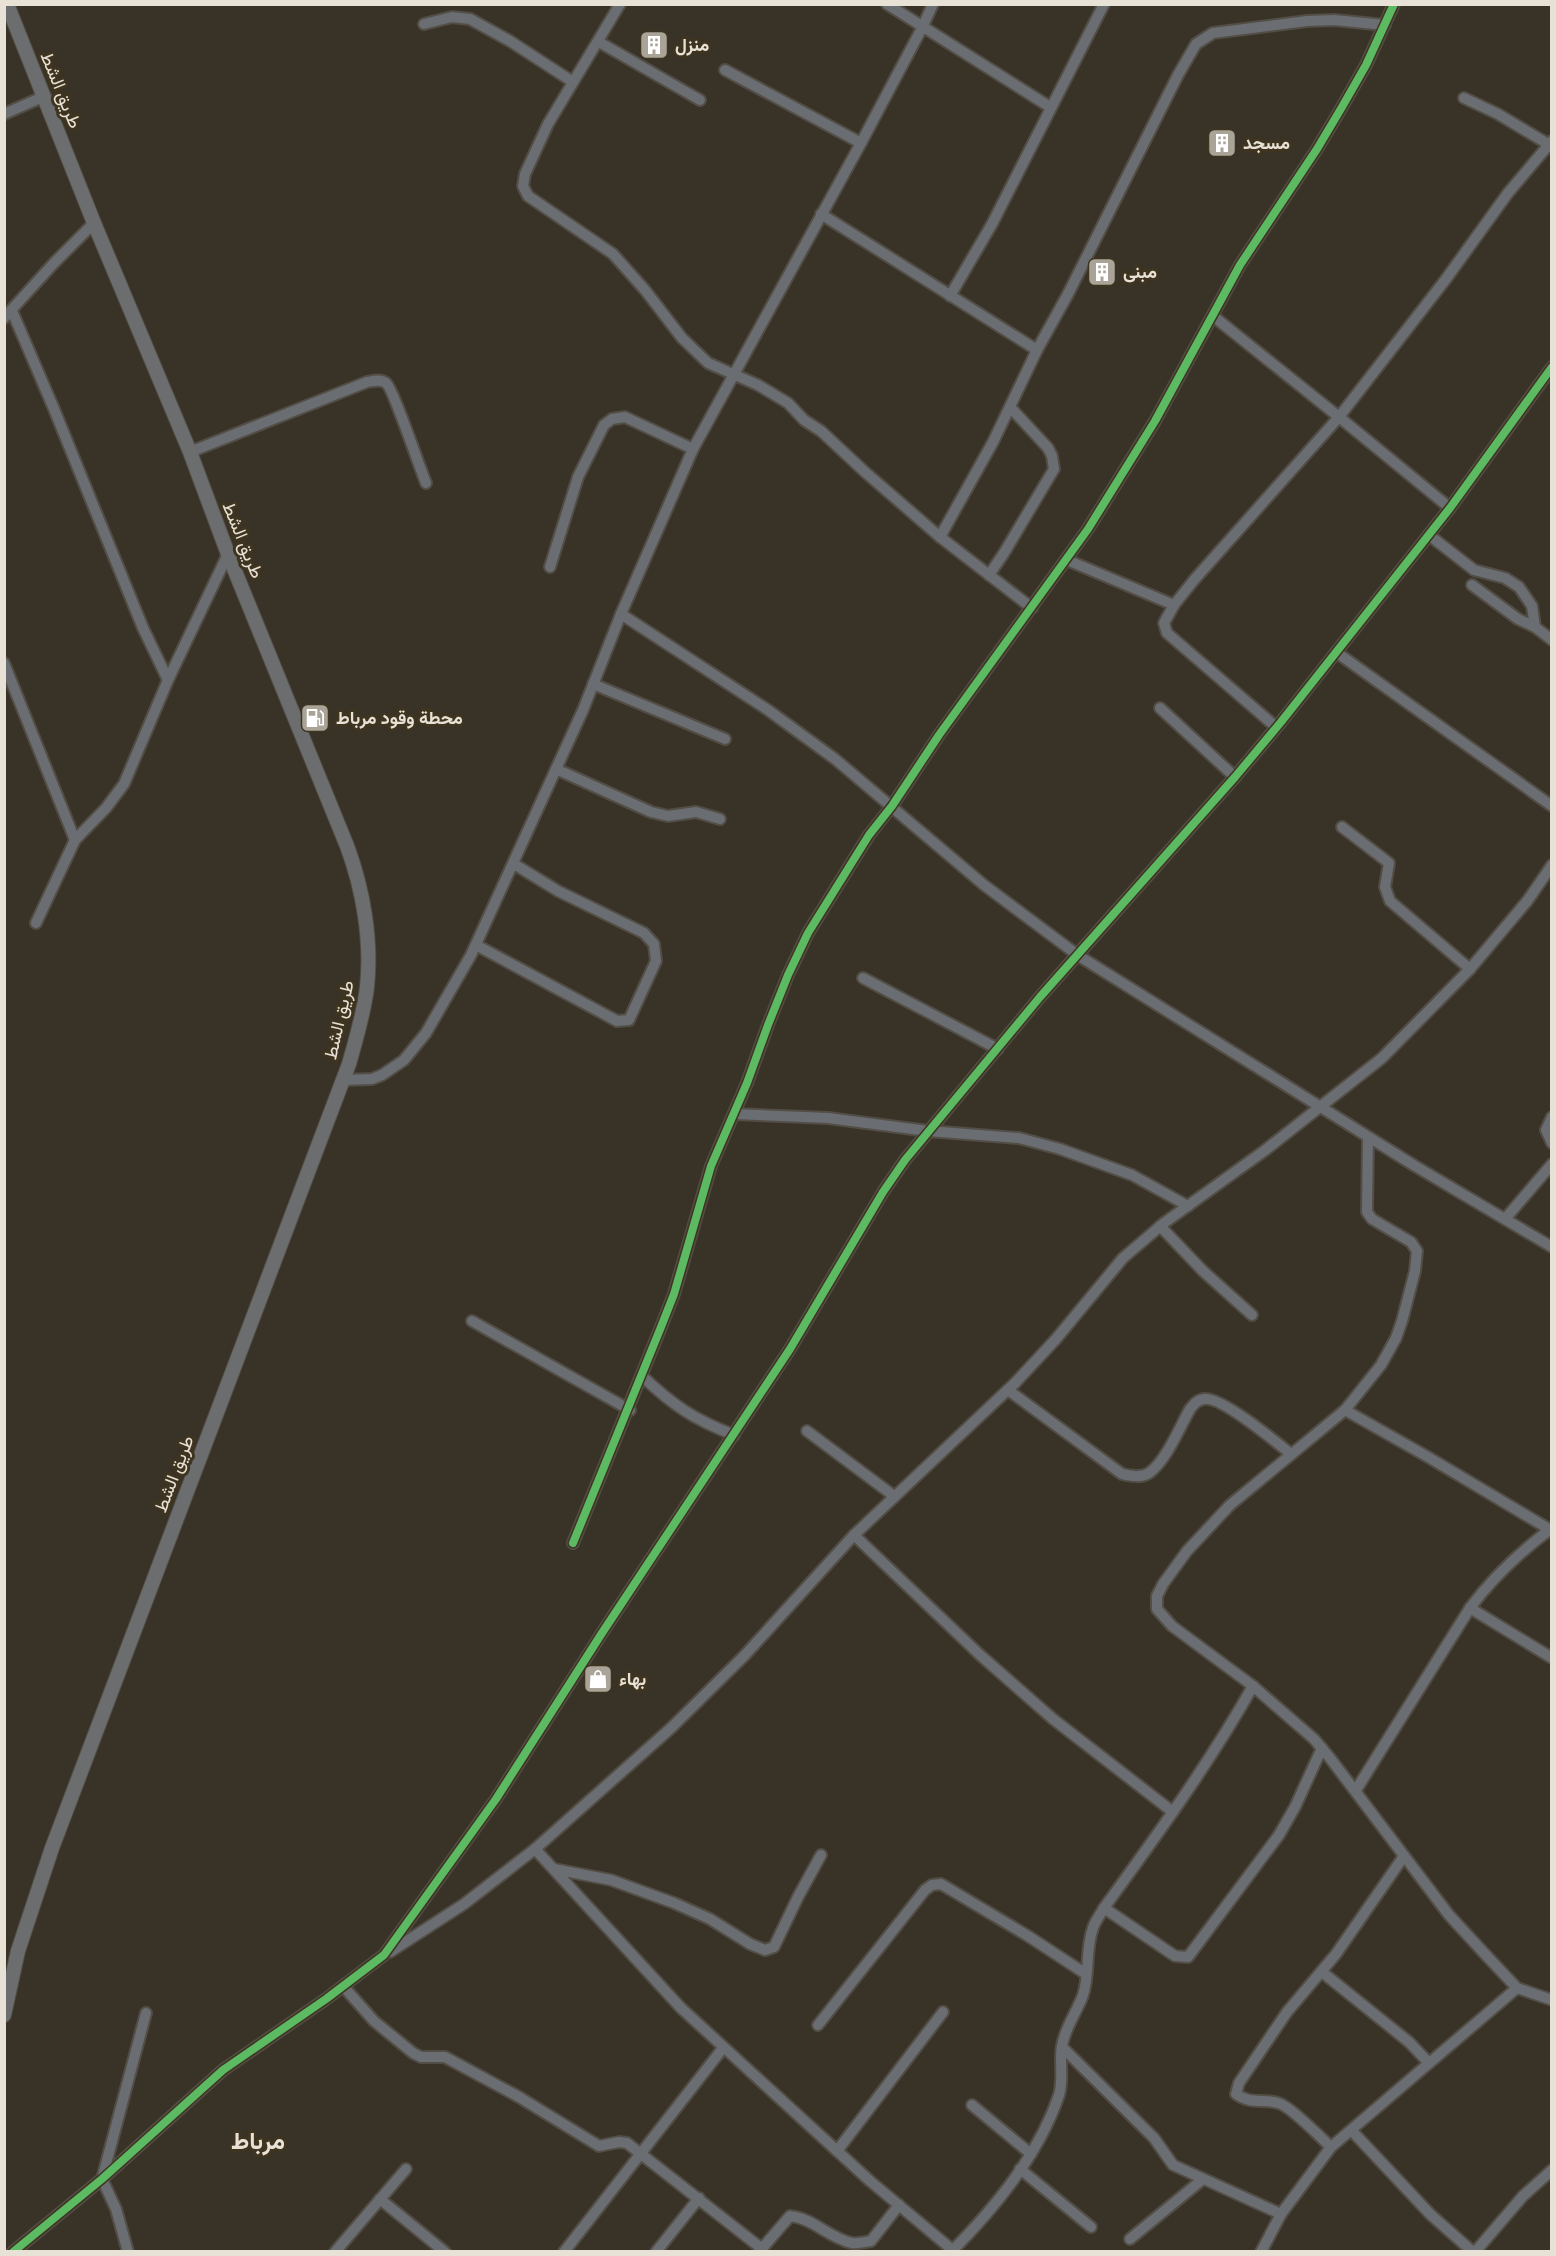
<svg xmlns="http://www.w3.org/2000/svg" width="1556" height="2256" viewBox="0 0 1556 2256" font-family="Ubuntu,Vazirmatn,sans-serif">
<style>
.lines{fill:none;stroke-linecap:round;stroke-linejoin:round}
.minor-casing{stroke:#524d45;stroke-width:14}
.major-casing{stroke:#524d45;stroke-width:16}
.minor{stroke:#6a6d71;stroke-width:10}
.major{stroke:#6b6d6e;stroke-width:14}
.cycleway-casing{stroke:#3f3420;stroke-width:11}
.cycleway{stroke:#5cba63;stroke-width:8}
.labels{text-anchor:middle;stroke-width:6;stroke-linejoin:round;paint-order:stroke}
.poi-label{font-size:18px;font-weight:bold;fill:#e8e1d5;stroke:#3f3420;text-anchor:start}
.street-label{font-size:18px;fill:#e8e1d5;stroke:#3f3420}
.district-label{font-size:24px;font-weight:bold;fill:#e8e1d5;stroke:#3f3420}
</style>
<rect width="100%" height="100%" fill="#383227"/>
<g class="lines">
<g class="minor-casing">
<g id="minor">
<polyline points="620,4 548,124 525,174 523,186 528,196 613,254 645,290 682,338 708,363 758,385 788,403 804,420 821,431 865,472 940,537 1032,608"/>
<polyline points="887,4 1050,107"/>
<polyline points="424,24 452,17 470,19 510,41 573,82"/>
<polyline points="599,42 700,100"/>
<polyline points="725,70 861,143"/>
<polyline points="1464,98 1498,114 1548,144"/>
<polyline points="4,114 45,96"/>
<polyline points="821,214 1037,350"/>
<polyline points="950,296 992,224 1104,4"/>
<polyline points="12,311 54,409 143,628 168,680"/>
<polyline points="1213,316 1339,417 1450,508"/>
<polyline points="4,318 54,263 94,223"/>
<path d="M190,452L367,382C373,381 381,379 386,383C393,388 420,469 426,483"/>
<polyline points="1429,535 1474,570 1505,578 1519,587 1532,606 1535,627 1552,640"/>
<polyline points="940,537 993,442 1037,350 1068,294 1178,75 1196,44 1213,33 1307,21 1334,20 1385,25"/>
<polyline points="1067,560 1174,605 1194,580 1339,417 1446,279 1508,193 1552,141"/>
<polyline points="550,567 578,477 604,425 612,419 625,417 693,449"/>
<polyline points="989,575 1004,553 1054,469 1052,456 1048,448 1010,407"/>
<polyline points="1472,585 1518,619 1535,627"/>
<polyline points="1174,605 1164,623 1167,633 1276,727"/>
<polyline points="621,614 768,710 835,759 984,885 1079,956 1415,1166 1552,1247"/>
<polyline points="1336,652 1552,806"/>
<polyline points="4,663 75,840"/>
<polyline points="593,684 725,739"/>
<polyline points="1160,708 1235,777"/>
<polyline points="556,769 651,812 668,816 696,812 720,819"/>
<polyline points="1342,827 1389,863 1385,887 1390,901 1470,969"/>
<polyline points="36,923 75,840 106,808 124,784 168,680 228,554"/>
<polyline points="476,945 617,1021 629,1020 656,961 654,944 644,933 558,891 514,864"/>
<polyline points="863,978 998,1049"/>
<polyline points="343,1080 372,1079 382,1075 404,1060 426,1033 471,955 583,710 621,614 693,449 861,143 922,28 933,4"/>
<polyline points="734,1114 828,1118 928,1131 1019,1138 1060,1149 1132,1175 1188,1206"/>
<polyline points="1552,1117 1546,1130 1552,1143"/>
<polyline points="1505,1219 1552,1164"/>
<polyline points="1160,1226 1203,1271 1252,1315"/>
<polyline points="472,1321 630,1410"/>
<path d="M642,1376C674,1406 693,1419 734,1435"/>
<path d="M1008,1390L1122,1474C1131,1476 1141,1478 1149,1473C1166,1461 1180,1427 1190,1409C1194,1404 1197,1400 1204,1399C1221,1396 1276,1442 1291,1454"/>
<polyline points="1345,1410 1428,1457 1549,1529"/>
<polyline points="807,1431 894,1496"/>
<polyline points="854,1535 979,1654 1053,1719 1173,1812"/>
<polyline points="573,1543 661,1327 674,1294 711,1166 747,1083 768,1025 788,975 808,933 869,835 892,806 939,735 1088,529 1155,421 1240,265 1317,149 1342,107 1366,65 1394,4"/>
<polyline points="1470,1608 1552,1658"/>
<polyline points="1253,1686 1314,1739 1330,1758 1449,1915 1484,1953 1517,1988 1552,2000"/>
<path d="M1356,1790L1470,1608C1493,1577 1521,1551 1552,1528"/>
<polyline points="535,1849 681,2008 870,2181 955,2252"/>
<polyline points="554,1869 611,1880 674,1903 710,1919 750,1944 765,1950 774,1947 798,1897 821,1855"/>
<polyline points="1104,1908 1175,1956 1188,1957 1279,1835 1295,1807 1322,1748"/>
<polyline points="390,1952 464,1904 535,1849 671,1728 745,1655 854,1535 1015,1383 1056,1339 1123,1258 1164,1223 1264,1151 1382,1058 1470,969 1528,900 1552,865"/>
<polyline points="1322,1972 1409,2042 1429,2063"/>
<polyline points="343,1986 374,2021 413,2053 421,2057 445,2057 519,2097 599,2146 619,2142 627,2143 761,2248"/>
<polyline points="818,2025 925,1890 932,1885 941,1884 1028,1936 1086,1974"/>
<polyline points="1062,2047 1154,2138 1173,2165 1281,2214"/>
<polyline points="972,2105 1031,2154"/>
<polyline points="1352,2131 1431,2215 1473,2252"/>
<path d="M1331,2147C1319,2136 1294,2110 1281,2104C1264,2097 1253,2106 1236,2094L1239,2083L1287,2012L1336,1954L1404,1856"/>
<polyline points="837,2151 943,2012"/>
<polyline points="1020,2169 1091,2227"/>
<polyline points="380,2199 445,2252"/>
<polyline points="1130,2239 1203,2179"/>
<polyline points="13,2252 102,2179 223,2070 326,1999 384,1955 496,1799 602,1633 790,1349 883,1192 905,1160 1040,997 1235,777 1281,722 1450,508 1552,367"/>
<polyline points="128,2252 116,2209 102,2179 146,2013"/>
<polyline points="335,2252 406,2169"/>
<polyline points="564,2252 723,2048"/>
<polyline points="656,2252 699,2198"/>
<path d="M759,2252L790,2216C813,2218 829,2238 852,2243C857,2244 865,2242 871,2241L899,2205"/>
<path d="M951,2252C995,2208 1039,2155 1059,2095C1064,2079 1059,2062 1062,2046C1065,2027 1077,2012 1083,1995C1090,1974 1085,1949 1093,1928C1095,1921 1101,1914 1104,1908C1157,1835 1209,1764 1253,1686L1172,1626L1157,1609V1596L1163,1584L1187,1551L1230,1505L1345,1410L1381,1365L1396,1338L1402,1321L1415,1271L1417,1251L1411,1242L1372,1219L1367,1212L1368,1137"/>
<polyline points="1261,2252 1281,2214 1331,2147 1517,1988"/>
<polyline points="1475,2252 1523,2196 1552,2170"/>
</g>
</g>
<g class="major-casing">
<path id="major" d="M4,2015L18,1951L52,1848L349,1064C356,1039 364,1013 367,987C372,940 363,889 347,846L228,554L190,452L94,223L7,4"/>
</g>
<use href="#minor" class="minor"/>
<use href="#major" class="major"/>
<g class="cycleway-casing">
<g id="cycleway">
<polyline points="573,1543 661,1327 674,1294 711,1166 747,1083 768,1025 788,975 808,933 869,835 892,806 939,735 1088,529 1155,421 1240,265 1317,149 1342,107 1366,65 1394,4"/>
<polyline points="13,2252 102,2179 223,2070 326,1999 384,1955 496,1799 602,1633 790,1349 883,1192 905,1160 1040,997 1235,777 1281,722 1450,508 1552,367"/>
</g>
</g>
<use href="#cycleway" class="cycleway"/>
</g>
<defs>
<g id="building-square" transform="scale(1.5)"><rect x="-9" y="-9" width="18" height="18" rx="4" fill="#aaa498" stroke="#3f3420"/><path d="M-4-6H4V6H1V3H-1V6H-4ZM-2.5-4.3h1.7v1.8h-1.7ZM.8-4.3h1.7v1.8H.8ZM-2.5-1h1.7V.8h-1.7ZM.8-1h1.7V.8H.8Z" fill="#fff"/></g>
<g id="fuel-square" transform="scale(1.5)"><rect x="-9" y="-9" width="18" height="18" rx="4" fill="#aaa498" stroke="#3f3420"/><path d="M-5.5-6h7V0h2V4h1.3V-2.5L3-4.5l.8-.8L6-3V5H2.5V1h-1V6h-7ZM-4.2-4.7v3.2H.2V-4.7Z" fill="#fff"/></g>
<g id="shop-square" transform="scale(1.5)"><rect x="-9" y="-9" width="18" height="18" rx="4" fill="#aaa498" stroke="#3f3420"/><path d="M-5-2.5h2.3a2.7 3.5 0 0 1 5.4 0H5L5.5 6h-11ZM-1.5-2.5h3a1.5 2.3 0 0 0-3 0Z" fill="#fff"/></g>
</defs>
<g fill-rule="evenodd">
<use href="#building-square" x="654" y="45"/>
<use href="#building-square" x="1222" y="143"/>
<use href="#building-square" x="1102" y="272"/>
<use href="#fuel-square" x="315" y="718"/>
<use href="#shop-square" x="598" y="1679"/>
</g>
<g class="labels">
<g class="poi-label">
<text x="675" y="51">منزل</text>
<text x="1243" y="149">مسجد</text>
<text x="1123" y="278">مبنى</text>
<text x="336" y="724">محطة وقود مرباط</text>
<text x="619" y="1685">بهاء</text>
</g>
<g class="street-label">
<text transform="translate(61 90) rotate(68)" y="6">طريق الشط</text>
<text transform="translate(243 540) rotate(68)" y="6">طريق الشط</text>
<text transform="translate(339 1020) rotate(-77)" y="6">طريق الشط</text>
<text transform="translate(174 1474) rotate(-69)" y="6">طريق الشط</text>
</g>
<g class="district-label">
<text x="258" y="2149">مرباط</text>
</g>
</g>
<rect width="1556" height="2256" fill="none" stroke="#e8e1d5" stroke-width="12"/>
</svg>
